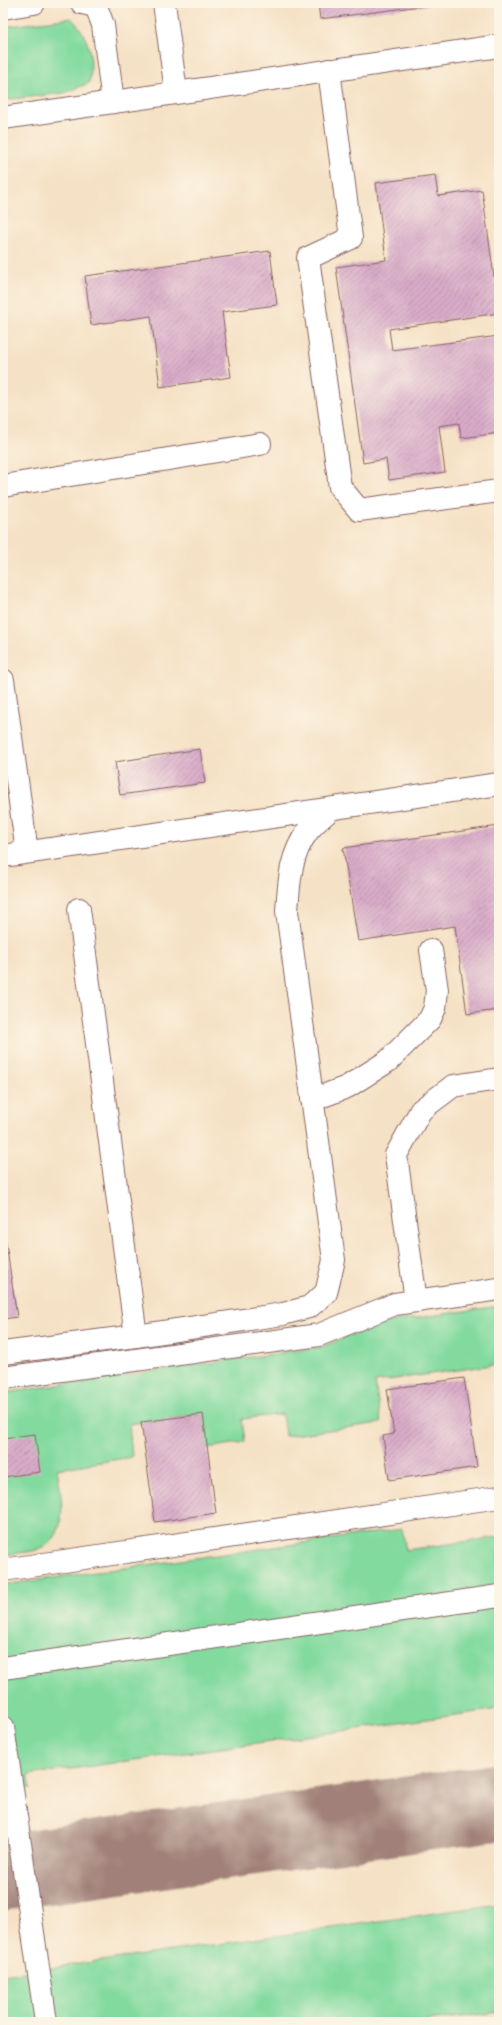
<svg xmlns="http://www.w3.org/2000/svg" width="502" height="2025" viewBox="0 0 502 2025" font-family="'Shantell Sans',sans-serif">
<style>
.green{fill:#82da9f;stroke:#667c65}
.lines{fill:none;stroke-linecap:round;stroke-linejoin:round}
.taxiway{stroke:#a08078;stroke-width:77}
.building{fill:url(#building-hatch)}
.minor-casing{stroke:#866361;stroke-width:24}
.minor{stroke:#fff;stroke-width:22}
</style>
<defs>
<pattern id="building-hatch" width="6" height="6" patternUnits="userSpaceOnUse"><rect width="6" height="6" fill="#d9acc9"/><path d="M-1 1l2-2M0 6l6-6M5 7l2-2" fill="none" stroke="#b28ba3"/></pattern>
</defs>
<rect width="100%" height="100%" fill="#fcf5e5"/>
<filter id="ink" filterUnits="userSpaceOnUse"><feTurbulence type="fractalNoise" baseFrequency=".025" numOctaves="2"/><feDisplacementMap in="SourceGraphic" scale="8" xChannelSelector="R" yChannelSelector="G"/><feConvolveMatrix kernelMatrix="1 2 1 2 8 2 1 2 1" color-interpolation-filters="sRGB"/></filter>
<filter id="wash" filterUnits="userSpaceOnUse"><feTurbulence type="fractalNoise" baseFrequency=".012" numOctaves="4" result="noise"/><feDisplacementMap in="SourceGraphic" scale="16" xChannelSelector="R" yChannelSelector="G"/><feGaussianBlur stdDeviation="0.9" result="paint"/><feColorMatrix in="noise" values="0 0 0 0 0 0 0 0 0 0 0 0 0 0 0 0 0 1.4 0 .05"/><feComposite in="paint" operator="in"/></filter>
<g filter="url(#wash)">
<rect width="100%" height="100%" fill="#f5e1c5"/>
<g class="green">
<path d="M71,18C89,35 94,59 89,83L64,93L3,100V27Z"/>
<path d="M499,1306V1364L375,1382L381,1423L285,1436L282,1414L242,1419L245,1442L207,1448L202,1414L129,1424L132,1457L57,1469C61,1495 71,1535 40,1549C29,1553 14,1553 3,1555V1393L321,1347L382,1323Z"/>
<polygon points="402,1529 406,1550 499,1537 499,1709 28,1775 31,1788 3,1792 3,1585"/>
<polygon points="499,1904 499,2012 420,2022 3,2022 3,1975"/>
</g>
<g class="lines">
<polyline class="taxiway" points="3,1872 499,1802"/>
</g>
<g id="blocks">
<g class="building">
<polygon points="318,3 437,3 437,4 320,19"/>
<polygon points="435,175 438,196 482,190 499,313 389,329 392,350 499,336 499,433 461,438 459,423 439,426 445,472 389,480 386,459 363,463 336,267 386,260 376,183"/>
<polygon points="270,251 277,305 222,312 231,377 160,387 151,316 91,325 85,276"/>
<polygon points="200,749 205,783 120,795 115,762"/>
<polygon points="499,826 499,1010 467,1014 455,926 358,941 343,848"/>
<polygon points="3,1223 17,1317 3,1319"/>
<polygon points="464,1378 477,1467 389,1480 383,1436 394,1434 387,1389"/>
<polygon points="203,1414 216,1513 155,1522 141,1422"/>
<polygon points="35,1434 40,1472 3,1477 3,1438"/>
</g>
</g>
</g>
<g filter="url(#ink)">
<use href="#blocks" fill-opacity="0" stroke="#866361" stroke-width="1"/>
<g class="lines">
<g class="minor-casing">
<g id="minor">
<polyline points="82,3 96,6 103,25 113,102"/>
<polyline points="164,3 176,92"/>
<polyline points="3,8 34,3"/>
<polyline points="329,70 351,238 308,258 340,487 359,510 499,491"/>
<polyline points="3,118 499,46"/>
<polyline points="3,486 260,444"/>
<polyline points="3,680 27,852"/>
<polyline points="3,856 499,784"/>
<polyline points="79,909 136,1336"/>
<polyline points="499,1079 453,1086 421,1110 396,1155 416,1301 499,1289"/>
<polyline points="312,1100 347,1087 388,1061 430,1019 435,1008 437,990 431,950"/>
<path d="M3,1353L136,1336L283,1314L309,1307L326,1293L334,1260L287,911C289,882 290,855 308,831C314,823 323,816 331,809"/>
<polyline points="3,1378 319,1335 395,1304 416,1301"/>
<polyline points="3,1570 499,1497"/>
<polyline points="3,1668 499,1596"/>
<polyline points="3,1727 46,2022"/>
</g>
</g>
<use href="#minor" class="minor"/>
</g>
</g>
<rect width="502" height="2025" fill="none" stroke="#fcf5e5" stroke-width="16"/>
</svg>
